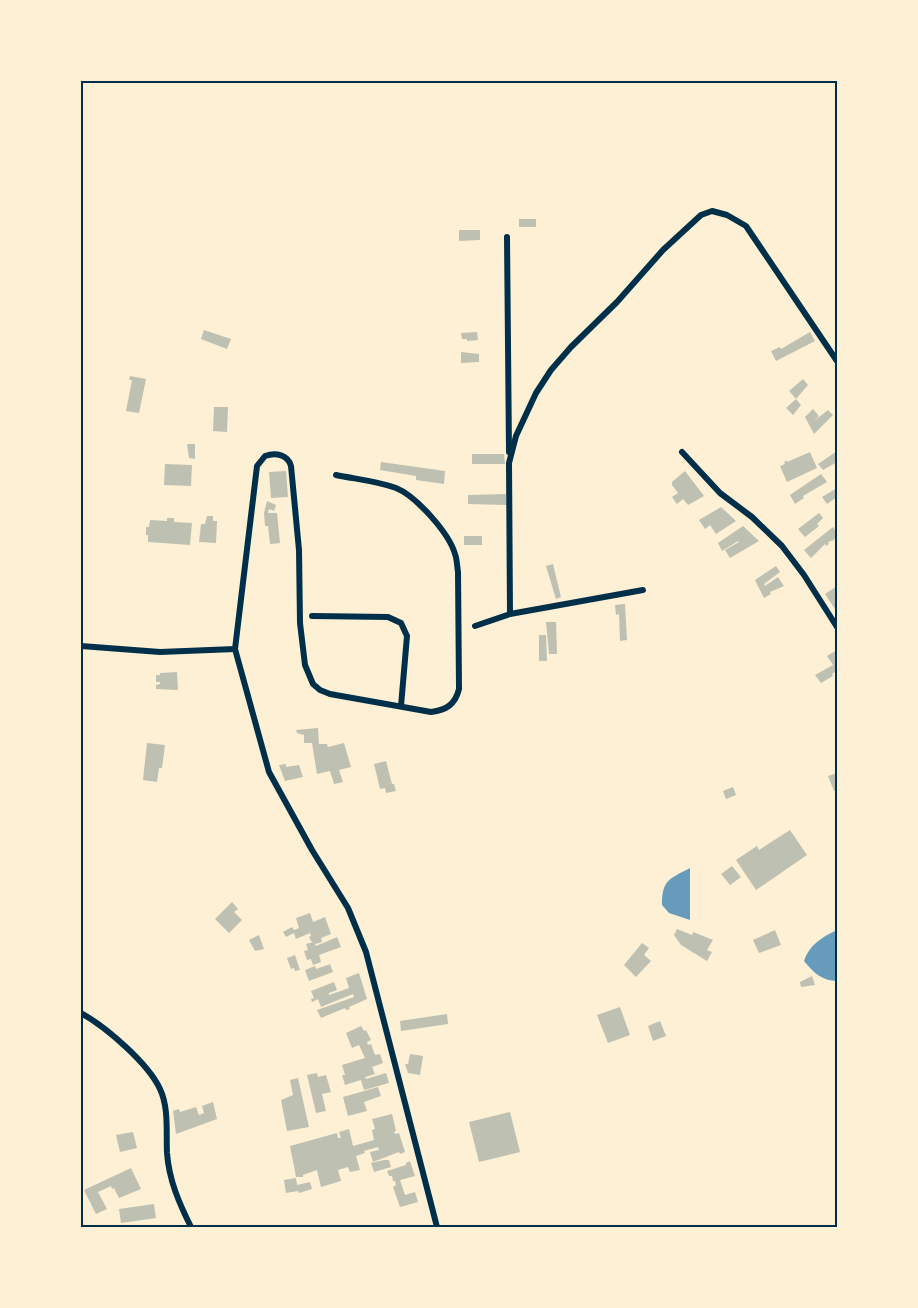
<svg xmlns="http://www.w3.org/2000/svg" width="918" height="1308" viewBox="0 0 918 1308" font-family="'Noto Sans',sans-serif">
<style>
.water{fill:#669bbc}
.building{fill:#bec0b2}
.lines{fill:none;stroke-linecap:round;stroke-linejoin:round}
.minor{stroke:#003049;stroke-width:6}
.neatline{fill:none;stroke:#003049;stroke-width:2}
</style>
<rect width="100%" height="100%" fill="#fdf0d5"/>
<g class="water">
<path d="M690,868V920L669,913L662,905C662,880 669,879 690,868Z"/>
<path d="M837,930V981C822,981 813,972 804,961C809,945 822,937 837,930Z"/>
</g>
<g class="building">
<rect x="519" y="219" width="17" height="8"/>
<polygon points="459,230 480,230 480,240 459,241"/>
<polygon points="204,330 231,339 227,349 201,339"/>
<polygon points="477,332 478,340 467,341 467,339 462,339 461,333"/>
<polygon points="810,332 815,341 776,361 771,351 780,347 781,349"/>
<polygon points="461,352 479,354 479,362 461,363"/>
<polygon points="130,376 146,379 139,413 126,411 132,380 129,380"/>
<polygon points="803,379 808,385 796,399 789,391"/>
<polygon points="796,399 801,405 793,415 786,408"/>
<polygon points="214,407 228,407 227,432 213,431"/>
<polygon points="813,409 819,416 814,421 828,410 833,415 814,434 805,417"/>
<polygon points="187,444 195,444 195,459 189,458"/>
<polygon points="837,451 837,462 823,470 818,464"/>
<polygon points="810,452 817,468 787,482 780,466 785,464 784,462 787,460 787,462"/>
<polygon points="472,454 504,454 505,464 472,464"/>
<polygon points="381,462 445,471 444,484 416,480 416,476 380,470"/>
<polygon points="165,464 192,465 191,486 164,485"/>
<polygon points="286,471 288,497 271,498 269,472"/>
<polygon points="685,471 704,496 688,505 683,499 677,504 672,497 678,493 672,485 672,482"/>
<polygon points="821,474 827,482 803,496 804,498 795,504 790,495"/>
<polygon points="837,488 837,497 827,504 822,497"/>
<polygon points="506,494 506,505 468,504 468,495"/>
<polygon points="267,501 276,505 274,511 269,509 268,513 277,513 280,543 270,544 268,526 265,526 264,513"/>
<polygon points="721,507 736,521 716,534 710,525 705,529 699,520"/>
<polygon points="819,513 823,518 817,524 819,526 805,537 798,529"/>
<polygon points="207,516 213,516 213,521 217,521 216,543 199,542 201,524 205,524"/>
<polygon points="167,518 174,518 174,522 192,523 190,545 148,542 148,535 146,535 146,527 149,527 150,520 167,521"/>
<polygon points="743,526 759,541 730,558 725,550 739,542 738,541 722,551 718,543"/>
<polygon points="833,527 837,533 834,540 828,542 829,544 826,546 825,544 811,558 804,550"/>
<rect x="464" y="536" width="18" height="9"/>
<polygon points="553,564 561,597 556,599 546,566"/>
<polygon points="776,566 780,572 764,584 765,586 778,577 784,586 770,592 771,594 764,598 755,580"/>
<polygon points="837,586 837,612 825,594"/>
<polygon points="625,604 627,640 620,641 619,614 616,615 615,605"/>
<polygon points="546,622 556,622 557,654 549,654"/>
<polygon points="539,635 546,635 547,661 539,661"/>
<polygon points="837,650 837,671 832,674 833,676 821,683 815,675 833,665 827,656"/>
<polygon points="177,672 178,690 156,689 156,685 160,684 160,682 156,682 156,675 160,675 160,673"/>
<polygon points="318,728 319,744 327,744 328,747 344,743 351,767 339,770 343,782 334,784 330,771 317,774 312,743 304,743 304,735 297,733 296,730"/>
<polygon points="147,743 165,745 162,768 159,768 157,782 143,780"/>
<polygon points="386,761 392,784 394,784 396,791 386,793 385,788 380,789 374,764"/>
<polygon points="286,764 286,767 299,765 303,777 285,781 279,765"/>
<polygon points="837,773 837,790 834,791 828,776"/>
<polygon points="733,787 736,795 726,799 723,791"/>
<polygon points="790,830 807,855 756,890 736,860 757,846 759,850"/>
<polygon points="732,866 741,877 730,885 721,874"/>
<polygon points="232,902 238,909 234,912 242,920 229,933 215,919"/>
<polygon points="310,913 313,922 325,917 331,934 321,938 322,942 315,944 316,946 337,937 341,947 319,955 321,962 313,965 311,959 307,960 304,951 308,950 306,944 313,942 311,941 309,937 311,936 310,933 296,939 294,933 286,937 283,932 292,927 294,930 299,928 296,918"/>
<polygon points="677,929 692,935 693,932 713,940 707,950 712,952 707,961 681,945 674,935"/>
<polygon points="775,930 781,945 759,953 753,940"/>
<polygon points="259,935 264,949 255,951 249,940"/>
<polygon points="642,943 649,948 644,955 651,961 636,977 624,965"/>
<polygon points="295,955 300,970 295,971 294,968 291,969 287,958"/>
<polygon points="330,964 333,972 309,981 305,970 315,966 316,969"/>
<polygon points="359,973 367,999 349,1007 350,1009 346,1010 345,1008 321,1018 317,1010 354,997 353,994 321,1007 318,999 312,1002 311,999 314,998 311,991 334,982 337,990 329,993 329,995 349,988 346,978"/>
<polygon points="812,976 815,985 801,987 800,982"/>
<polygon points="620,1007 630,1035 608,1043 597,1015"/>
<polygon points="447,1014 448,1024 401,1031 400,1021"/>
<polygon points="660,1021 666,1036 653,1041 648,1026"/>
<polygon points="361,1026 364,1031 366,1030 371,1040 367,1042 368,1045 371,1044 375,1055 380,1054 383,1063 372,1067 375,1074 365,1077 366,1079 386,1073 389,1083 364,1090 361,1080 345,1085 342,1075 345,1075 342,1065 365,1058 359,1045 352,1048 346,1033"/>
<polygon points="410,1054 423,1056 420,1075 408,1073 405,1064 408,1064"/>
<polygon points="317,1073 318,1077 326,1075 331,1092 322,1094 326,1111 316,1113 307,1075"/>
<polygon points="298,1078 309,1127 287,1131 281,1100 293,1095 290,1080"/>
<polygon points="378,1087 381,1096 364,1102 367,1111 348,1116 343,1097"/>
<polygon points="213,1102 217,1119 176,1134 173,1111 179,1109 180,1112 196,1107 199,1115 204,1113 202,1106"/>
<polygon points="510,1112 520,1152 479,1162 469,1122"/>
<polygon points="392,1114 396,1131 394,1132 395,1134 399,1133 405,1152 400,1154 399,1152 373,1162 370,1152 379,1150 378,1147 364,1151 365,1153 356,1156 360,1170 350,1172 348,1167 338,1170 341,1181 321,1187 317,1170 303,1175 303,1177 296,1177 290,1146 337,1133 338,1138 341,1138 339,1132 349,1129 353,1146 374,1140 372,1130 375,1129 372,1119"/>
<polygon points="133,1132 137,1148 120,1152 116,1135"/>
<polygon points="384,1160 389,1160 391,1167 374,1172 371,1163"/>
<polygon points="410,1161 415,1176 400,1180 405,1195 415,1192 418,1202 400,1207 393,1187 396,1185 395,1181 393,1181 392,1176 389,1176 387,1171 406,1165 406,1163"/>
<polygon points="131,1168 141,1189 119,1198 114,1188 112,1189 111,1186 98,1192 107,1209 96,1214 84,1190"/>
<polygon points="296,1178 297,1185 310,1182 312,1189 299,1193 298,1191 286,1193 284,1180"/>
<polygon points="154,1204 156,1218 121,1223 119,1209"/>
</g>
<g class="lines">
<g class="minor">
<polyline points="507,237 509,452"/>
<polyline points="682,452 720,493 752,517 782,546 804,575 837,627"/>
<path d="M336,475C355,479 377,481 396,488C416,496 449,533 455,554C457,559 457,566 458,572L459,689C455,705 446,710 431,712L330,694L320,690L313,684L305,665L300,623L299,550L291,466C288,455 276,452 265,456L257,466L235,649L269,772L312,850L348,908L366,952L437,1227"/>
<polyline points="643,590 510,614 509,463 516,436 536,393 551,370 571,347 617,302 663,250 701,215 712,211 727,215 746,226 837,361"/>
<polyline points="312,616 388,617 401,623 407,636 401,706"/>
<polyline points="475,626 510,614"/>
<polyline points="81,646 160,652 235,649"/>
<path d="M81,1013C106,1027 148,1063 160,1089C169,1108 166,1132 167,1153C169,1180 179,1203 191,1227"/>
</g>
</g>
<rect width="918" height="1308" fill="none" stroke="#fdf0d5" stroke-width="165"/>
<rect x="82" y="82" width="754" height="1144" class="neatline"/>
</svg>
